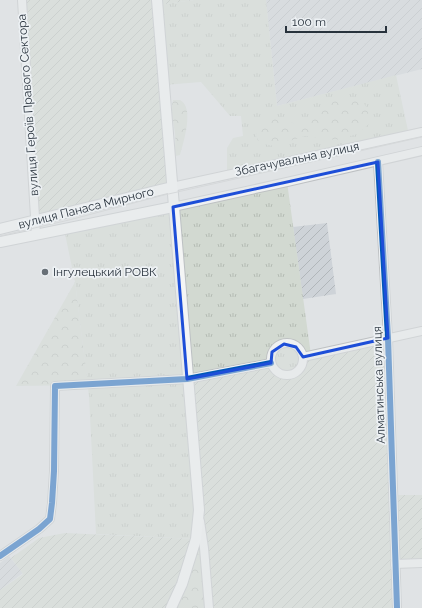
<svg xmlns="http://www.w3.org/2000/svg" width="422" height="608" viewBox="0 0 422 608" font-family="Raleway,sans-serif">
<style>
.industrial{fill:url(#industrial-furrows)}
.grass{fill:url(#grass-tufts)}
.forest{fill:url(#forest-crowns)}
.garden{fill:url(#garden-furrows)}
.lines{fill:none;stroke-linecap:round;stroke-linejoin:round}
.minor-casing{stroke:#bec1c3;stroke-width:10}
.major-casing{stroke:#bcc0c3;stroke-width:12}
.minor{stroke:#eff1f2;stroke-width:8}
.major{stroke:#f4f5f5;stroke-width:10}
.tram{stroke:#c9cbcc;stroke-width:1}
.cycleway-casing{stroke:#edf1f4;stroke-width:8}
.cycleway{stroke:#0057b8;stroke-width:6}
.marked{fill:none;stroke:#1d4ed8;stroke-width:3;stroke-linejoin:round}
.poi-dot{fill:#687077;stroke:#edf1f4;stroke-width:1.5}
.labels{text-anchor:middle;stroke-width:3.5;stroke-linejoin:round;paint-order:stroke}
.street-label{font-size:12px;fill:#28323c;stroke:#edf1f4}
.poi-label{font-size:12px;fill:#28323c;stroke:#edf1f4;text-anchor:start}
</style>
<defs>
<pattern id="industrial-furrows" width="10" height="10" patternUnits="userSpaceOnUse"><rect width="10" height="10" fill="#ced3d8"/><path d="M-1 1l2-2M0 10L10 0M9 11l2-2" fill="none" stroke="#b1b6ba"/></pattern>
<pattern id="grass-tufts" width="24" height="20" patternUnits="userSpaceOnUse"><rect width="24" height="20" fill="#d2d9d1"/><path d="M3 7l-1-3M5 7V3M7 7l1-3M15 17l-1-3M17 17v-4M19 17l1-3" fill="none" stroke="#b4bbb4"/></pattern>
<pattern id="forest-crowns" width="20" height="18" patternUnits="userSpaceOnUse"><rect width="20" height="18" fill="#d2d9d1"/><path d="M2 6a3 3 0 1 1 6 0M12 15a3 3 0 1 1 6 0" fill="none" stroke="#b4bbb4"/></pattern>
<pattern id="garden-furrows" width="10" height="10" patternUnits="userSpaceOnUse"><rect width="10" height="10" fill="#d2d9d1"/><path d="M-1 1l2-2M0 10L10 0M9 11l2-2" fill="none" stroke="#b4bbb4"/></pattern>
</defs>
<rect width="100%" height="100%" fill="#e0e3e5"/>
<g class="industrial">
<polygon points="266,0 422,0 422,69 277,106"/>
<polygon points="327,223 336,294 303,299 293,227"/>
<polygon points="9,556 23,573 0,590 0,563"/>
</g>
<g class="grass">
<polygon points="194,0 266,0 277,106 396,75 409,135 227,175 227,148 233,138 243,136 241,116 230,116 201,82 164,85 157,5"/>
<path d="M287,182L311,355L303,360C300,376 282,380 272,367L196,539L96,534L89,396L75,282L64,229Z"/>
</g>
<g class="forest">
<path d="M354,97C367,102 369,111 369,124L357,134L336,140L305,136L274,146L259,143L256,136L257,125C276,110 281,125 300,123C308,122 320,108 328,104C336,100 346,98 354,97Z"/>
<path d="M173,100C176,100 178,100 180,100C195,107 183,144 180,155L176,156C174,149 176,142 175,134C174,123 170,111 173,100Z"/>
<polygon points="75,282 88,385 16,386"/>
<polygon points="199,510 209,608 171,608 182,584"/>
</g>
<g class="garden">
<polygon points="22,0 194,0 158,5 172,187 36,221"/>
<path d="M388,338L394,495H422V563L395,564L397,608H209L187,379L271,363C277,380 300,378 303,360Z"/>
<polygon points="65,533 196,539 171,608 0,608 0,590 23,574 11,558 39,538"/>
</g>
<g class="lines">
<g class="minor-casing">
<g id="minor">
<polyline points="22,0 36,234"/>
<polyline points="378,162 388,338 397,608"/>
<polyline points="172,187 422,132"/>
<polyline points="173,207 287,182 422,151"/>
<circle cx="287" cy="359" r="16"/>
<polyline points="303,357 422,331"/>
<polyline points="200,521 204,548 209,608"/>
<polyline points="0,556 39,529 50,519 52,503 54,471 55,386 187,379 271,363"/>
<polyline points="395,564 422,563"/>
</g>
</g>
<g class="major-casing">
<g id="major">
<polyline points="157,0 199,510 196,539 182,584 171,608"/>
<polyline points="0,229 172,187"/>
<polyline points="0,242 173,207"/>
</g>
</g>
<use href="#minor" class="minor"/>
<use href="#major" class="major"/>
<polyline class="tram" points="0,236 69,220 164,195 422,137"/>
<g class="cycleway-casing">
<g id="cycleway">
<polyline points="378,162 388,338 397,608"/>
<polyline points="0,556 39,529 50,519 52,503 54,471 55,386 187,379 271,363"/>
</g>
</g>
<use href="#cycleway" class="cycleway"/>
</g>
<path d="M0 0H422V608H0ZM378,162L388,338L303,357L296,347L284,344L272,352L271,363L187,379L173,207Z" fill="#e0e3e5" fill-opacity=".55" fill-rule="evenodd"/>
<path class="marked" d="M378,162L388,338L303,357L296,347L284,344L272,352L271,363L187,379L173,207Z"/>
<circle class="poi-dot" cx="45" cy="272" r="4"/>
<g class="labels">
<g class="street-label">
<text transform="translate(28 105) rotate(-94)" y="4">вулиця Героїв Правого Сектора</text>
<text transform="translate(297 159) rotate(-12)" y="4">Збагачувальна вулиця</text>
<text transform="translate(86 208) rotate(-14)" y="4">вулиця Панаса Мирного</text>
<text transform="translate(379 385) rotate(-92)" y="4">Алматинська вулиця</text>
</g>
<g class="poi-label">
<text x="53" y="276">Інгулецький РОВК</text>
</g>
</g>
<path d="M286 26v6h100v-6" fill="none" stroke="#28323c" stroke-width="2"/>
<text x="292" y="26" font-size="12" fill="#28323c" stroke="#edf1f4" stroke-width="3" paint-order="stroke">100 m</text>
</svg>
